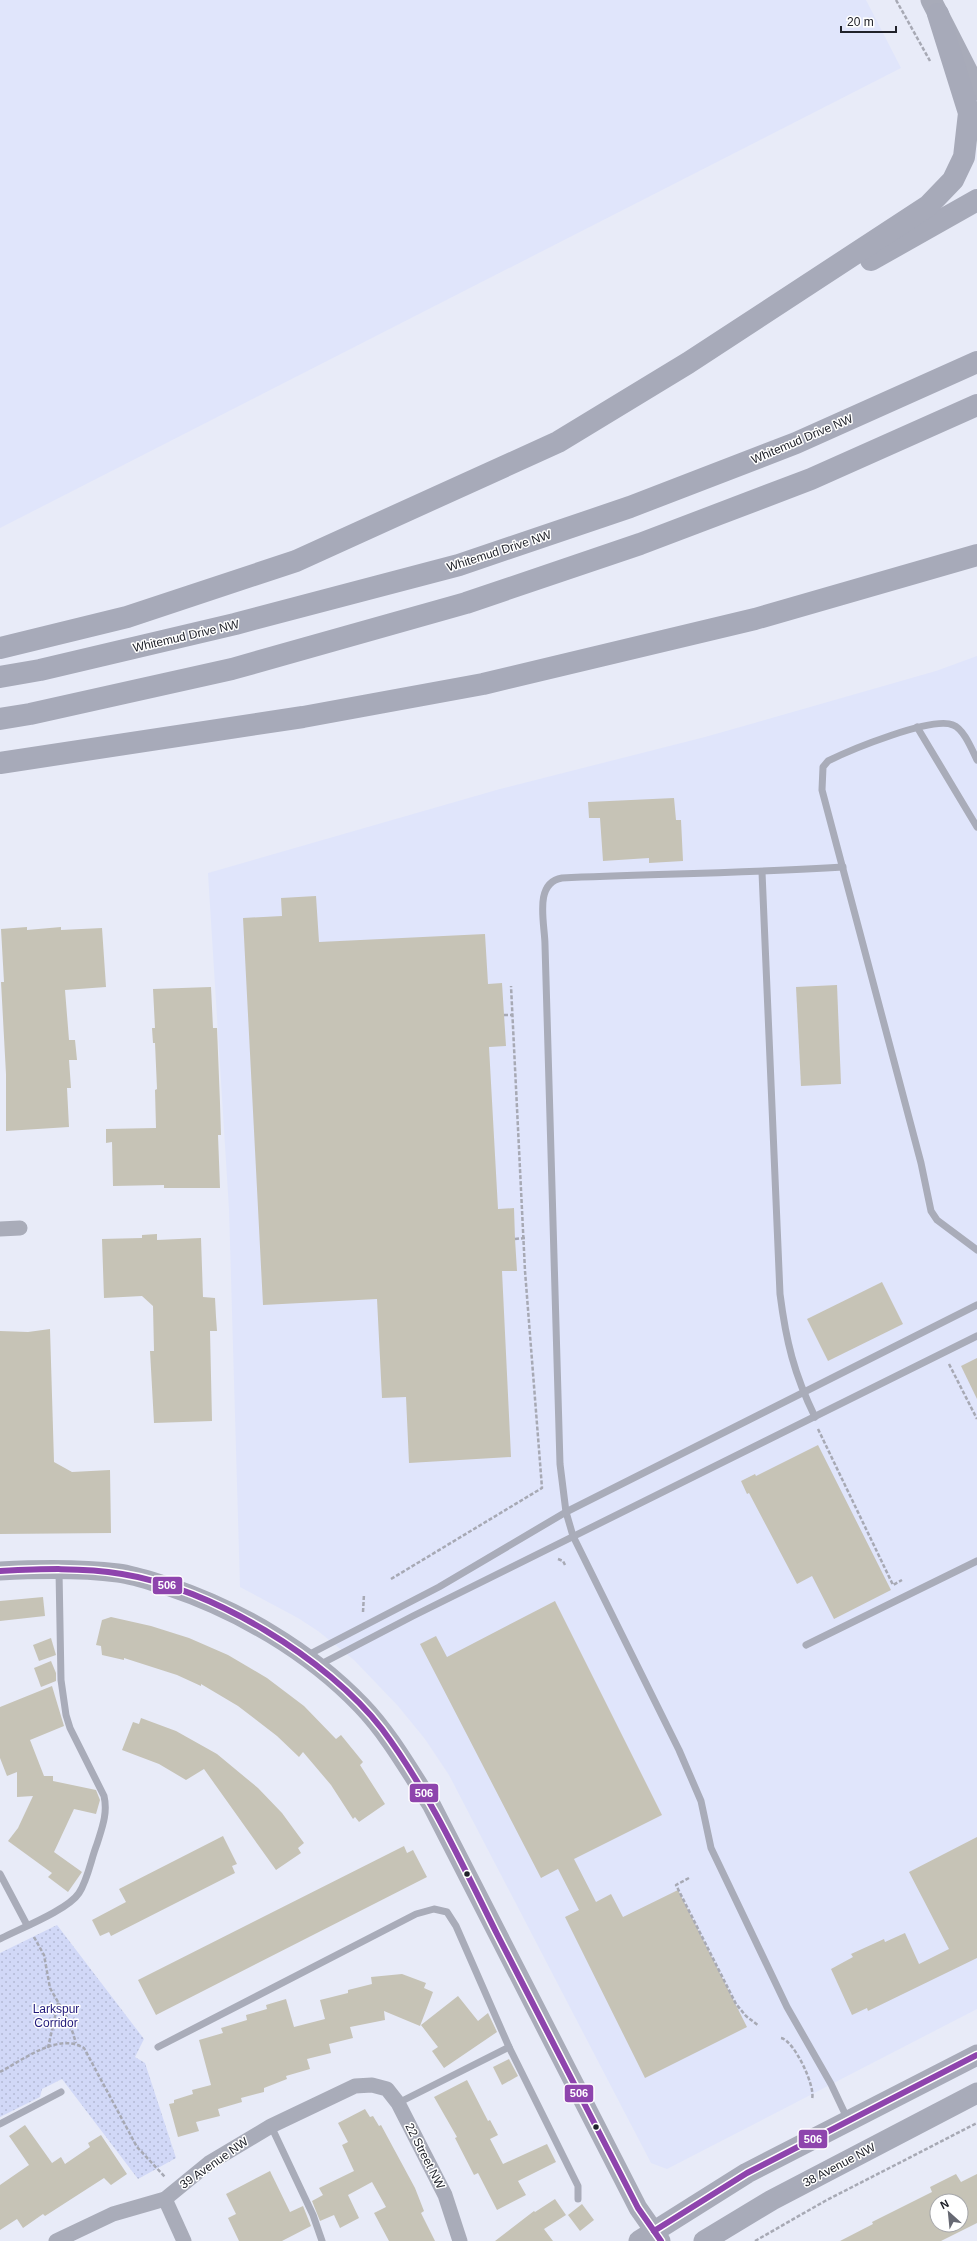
<svg xmlns="http://www.w3.org/2000/svg" width="977" height="2241" viewBox="0 0 977 2241" font-family="Arial,sans-serif">
<style>
.built{fill:#e0e5fb}
.park{fill:url(#park-dots)}
.building{fill:#c6c3b6;fill-rule:evenodd}
.lines{fill:none;stroke-linecap:round;stroke-linejoin:round}
.path{stroke:#a7a9b4;stroke-width:2.5;stroke-dasharray:4 2;stroke-linecap:butt}
.service{stroke:#a9acb9;stroke-width:7}
.minor{stroke:#a9acb9;stroke-width:15}
.tertiary{stroke:#a9acb9;stroke-width:19}
.secondary{stroke:#a8abb9;stroke-width:21}
.motorway{stroke:#a7aab9;stroke-width:22}
.bus-1-casing{stroke:#fff;stroke-width:9}
.bus-1{stroke:#8e44ad;stroke-width:6}
.bus-dot{fill:#20222a;stroke:#fff;stroke-width:1.5}
.labels{text-anchor:middle;stroke-width:3;stroke-linejoin:round;paint-order:stroke}
.street-label{font-size:12px;fill:#20222a;stroke:#fff}
.park-label{font-size:12px;fill:#211a7a;stroke:#fff}
.line-badge{stroke:#fff;stroke-width:1.5}
.badge-label{font-size:11px;text-anchor:middle;font-weight:bold;fill:#fff}
</style>
<defs>
<pattern id="park-dots" width="8" height="8" patternUnits="userSpaceOnUse"><rect width="8" height="8" fill="#d1d8f7"/><path d="M2 2h.1M6 6h.1" fill="none" stroke="#b3b9d4" stroke-width="1.8" stroke-linecap="round"/></pattern>
</defs>
<rect width="100%" height="100%" fill="#e8ebf8"/>
<g class="built">
<polygon points="0,0 866,0 901,68 0,528"/>
<polygon points="977,656 977,2009 667,2169 651,2163 449,1775 425,1739 398,1706 354,1660 318,1631 298,1618 240,1587 229,1209 208,873 500,789 705,737 936,671"/>
</g>
<polygon class="park" points="57,1925 144,2039 135,2057 145,2063 176,2158 138,2179 62,2079 42,2089 40,2097 0,2117 0,1953"/>
<g class="building">
<polygon points="674,798 676,820 681,820 683,861 649,863 649,858 603,861 600,818 589,818 588,802"/>
<polygon points="316,896 319,942 485,934 488,984 502,983 506,1046 489,1047 498,1209 514,1208 515,1239 517,1271 502,1271 511,1457 409,1463 406,1397 382,1398 377,1299 263,1305 243,918 282,916 281,898"/>
<polygon points="27,927 27,930 61,927 61,930 102,928 106,987 65,990 69,1040 75,1040 77,1060 69,1060 71,1088 67,1088 69,1127 6,1131 6,1074 1,982 4,982 1,929"/>
<polygon points="837,985 841,1084 801,1086 796,987"/>
<polygon points="211,987 213,1028 217,1028 220,1103 221,1135 218,1135 220,1188 164,1188 164,1185 113,1186 112,1142 106,1143 106,1129 156,1128 155,1090 157,1089 155,1043 153,1043 152,1028 155,1028 153,989"/>
<polygon points="157,1234 157,1240 201,1238 203,1297 215,1298 216,1317 217,1331 210,1331 212,1421 154,1423 150,1351 154,1351 153,1306 142,1296 104,1298 102,1239 142,1238 142,1235"/>
<polygon points="882,1282 903,1324 828,1361 807,1319"/>
<polygon points="50,1329 54,1462 72,1472 110,1470 111,1533 0,1534 0,1331 28,1332"/>
<polygon points="977,1358 977,1399 961,1366"/>
<polygon points="818,1445 891,1590 834,1619 812,1576 797,1584 749,1493 747,1494 741,1481 755,1474 756,1476"/>
<polygon points="43,1597 45,1616 0,1621 0,1601"/>
<polygon points="555,1601 662,1815 574,1859 596,1902 611,1894 623,1917 678,1890 747,2027 645,2078 565,1917 579,1910 558,1869 541,1878 420,1644 436,1636 447,1657"/>
<polygon points="111,1617 151,1626 189,1638 228,1655 267,1678 304,1706 336,1739 341,1735 363,1762 360,1765 385,1804 359,1822 355,1817 353,1819 331,1785 303,1752 299,1757 277,1736 238,1706 201,1684 201,1686 177,1675 124,1658 124,1660 102,1655 101,1646 96,1645 102,1620"/>
<polygon points="51,1638 56,1655 39,1661 33,1645"/>
<polygon points="51,1661 56,1673 56,1681 41,1687 34,1668"/>
<polygon points="52,1686 64,1726 30,1740 44,1776 53,1776 53,1781 96,1790 100,1800 96,1814 74,1809 54,1852 82,1872 68,1892 48,1877 52,1873 8,1841 18,1828 33,1796 17,1797 17,1772 7,1776 0,1758 0,1707"/>
<polygon points="141,1718 176,1731 217,1754 258,1788 282,1813 304,1843 298,1848 301,1853 276,1870 204,1769 186,1780 159,1764 122,1750 133,1722 139,1724"/>
<polygon points="223,1836 237,1864 232,1866 235,1873 111,1936 109,1932 100,1936 92,1920 126,1902 119,1889"/>
<polygon points="977,1837 977,1958 868,2011 867,2008 852,2015 831,1969 853,1957 851,1954 884,1939 885,1942 905,1933 919,1964 949,1949 909,1872"/>
<polygon points="404,1846 407,1853 413,1850 427,1877 156,2015 138,1980"/>
<polygon points="402,1974 426,1983 424,1988 433,1992 420,2026 384,2011 385,2020 350,2027 353,2038 329,2044 331,2053 307,2059 310,2069 286,2076 287,2079 264,2088 264,2092 241,2098 242,2102 218,2109 220,2116 196,2122 199,2131 178,2137 169,2104 174,2103 174,2100 193,2094 192,2090 211,2085 199,2040 223,2033 221,2028 247,2020 246,2015 267,2009 266,2005 286,1999 294,2027 325,2019 320,2000 348,1993 348,1990 372,1984 371,1977"/>
<polygon points="458,1996 478,2021 488,2013 497,2032 444,2068 432,2051 438,2047 421,2025"/>
<polygon points="509,2059 518,2076 502,2085 493,2067"/>
<polygon points="467,2080 488,2121 490,2120 498,2135 490,2139 503,2164 547,2144 556,2162 518,2181 526,2195 497,2210 478,2173 474,2175 455,2138 457,2137 434,2097"/>
<polygon points="365,2109 370,2117 373,2116 379,2126 381,2125 415,2188 424,2211 421,2213 435,2241 389,2241 374,2213 386,2207 372,2182 348,2195 359,2218 340,2228 334,2215 320,2221 312,2201 323,2195 319,2188 354,2171 342,2145 348,2142 338,2123"/>
<polygon points="25,2125 52,2163 61,2157 65,2164 90,2147 88,2143 101,2135 127,2174 111,2185 104,2178 45,2216 43,2214 23,2228 17,2219 0,2230 0,2185 29,2165 9,2136"/>
<polygon points="270,2171 290,2212 303,2206 311,2226 282,2241 239,2241 228,2218 236,2214 226,2194"/>
<path d="M956,2174L961,2182L977,2174V2223L941,2241H840L873,2224L872,2222L932,2192L930,2187ZM937,2201H961V2225H937Z"/>
<polygon points="555,2199 566,2215 544,2229 553,2241 495,2241 534,2211 535,2212"/>
<polygon points="582,2204 594,2220 580,2231 568,2215"/>
</g>
<g class="lines">
<g class="path">
<polyline points="896,0 930,61"/>
<polyline points="504,1015 513,1015"/>
<polyline points="515,1239 525,1238"/>
<polyline points="949,1364 977,1419"/>
<polyline points="818,1429 893,1585 902,1580"/>
<polyline points="558,1559 563,1561 565,1565"/>
<polyline points="391,1579 542,1488 525,1271 511,986"/>
<polyline points="363,1612 364,1594"/>
<polyline points="689,1878 676,1885 736,2004 746,2016 759,2026"/>
<polyline points="34,1937 44,1955 50,1988 69,2021 76,2043"/>
<path d="M781,2038C794,2040 816,2087 812,2099"/>
<polyline points="48,2048 58,2003"/>
<path d="M0,2072C23,2060 58,2032 84,2048L137,2147L165,2177"/>
<polyline points="755,2241 825,2201 977,2123"/>
</g>
<g class="service">
<polyline points="917,727 977,827"/>
<path d="M977,760C972,750 964,729 953,725C932,716 850,750 828,761L823,767L822,790L921,1163L931,1211L937,1220L977,1250"/>
<path d="M843,867C749,873 656,874 562,878C533,883 545,924 545,945L560,1464L566,1512L573,1536L679,1750L701,1801L711,1848L787,2007L831,2084L848,2120"/>
<path d="M762,872L780,1294C786,1341 794,1374 815,1417"/>
<polyline points="806,1645 977,1561"/>
<polyline points="306,1656 439,1587 566,1512 977,1305"/>
<polyline points="319,1665 413,1616 977,1336"/>
<polyline points="0,1874 27,1925"/>
<path d="M0,1939C19,1929 68,1910 79,1893C88,1879 91,1859 97,1844C102,1828 108,1813 104,1796L70,1728L66,1715L61,1680L59,1571"/>
<polyline points="158,2047 416,1914 434,1909 447,1912 456,1926 509,2047 578,2186 578,2199"/>
<polyline points="398,2103 509,2047"/>
<polyline points="0,2124 61,2092"/>
<polyline points="271,2126 313,2215 322,2241"/>
</g>
<g class="minor">
<polyline points="0,1229 20,1228"/>
<polyline points="165,2199 184,2241"/>
<polyline points="56,2241 113,2214 165,2199 209,2163 271,2126 355,2086 372,2085 387,2089 398,2103 445,2195 460,2241"/>
</g>
<path class="tertiary" d="M0,1571C39,1569 78,1568 118,1573C134,1575 151,1581 167,1586C239,1610 309,1651 361,1705C389,1734 409,1770 431,1804L638,2208L661,2241"/>
<g class="secondary">
<polyline points="931,0 977,90"/>
<polyline points="639,2241 747,2173 977,2055"/>
<polyline points="704,2241 772,2200 977,2093"/>
</g>
<g class="motorway">
<polyline points="871,260 977,200"/>
<polyline points="0,648 127,617 296,561 558,442 688,363 928,206 953,180 964,157 969,113 938,14"/>
<polyline points="0,677 40,670 235,624 459,565 630,507 796,443 977,362"/>
<polyline points="0,719 30,714 232,669 466,603 640,544 811,479 977,405"/>
<polyline points="0,763 303,717 483,684 755,619 977,555"/>
</g>
<g class="bus-1-casing">
<g id="bus-1">
<path d="M0,1571C40,1569 82,1567 122,1574C211,1588 327,1658 382,1729C429,1792 462,1864 497,1934C544,2025 591,2117 638,2208L661,2241"/>
<polyline points="654,2231 747,2173 977,2055"/>
</g>
</g>
<use href="#bus-1" class="bus-1"/>
</g>
<g class="bus-dot">
<circle cx="467" cy="1874" r="3.5"/>
<circle cx="596" cy="2127" r="3.5"/>
</g>
<g class="labels">
<g class="street-label">
<text transform="translate(802 439) rotate(-23)" y="4">Whitemud Drive NW</text>
<text transform="translate(499 551) rotate(-18)" y="4">Whitemud Drive NW</text>
<text transform="translate(186 636) rotate(-13)" y="4">Whitemud Drive NW</text>
<text transform="translate(425 2156) rotate(63)" y="4">22 Street NW</text>
<text transform="translate(214 2163) rotate(-35)" y="4">39 Avenue NW</text>
<text transform="translate(839 2165) rotate(-28)" y="4">38 Avenue NW</text>
</g>
<g class="park-label">
<text x="56" y="2013">Larkspur<tspan x="56" dy="14">Corridor</tspan></text>
</g>
</g>
<g class="line-badge">
<rect x="152" y="1576" width="31" height="19" rx="4" fill="#8e44ad"/>
<rect x="409" y="1783" width="30" height="20" rx="4" fill="#8e44ad"/>
<rect x="564" y="2084" width="30" height="19" rx="4" fill="#8e44ad"/>
<rect x="798" y="2129" width="30" height="20" rx="4" fill="#8e44ad"/>
</g>
<g class="badge-label">
<text x="167" y="1589">506</text>
<text x="424" y="1797">506</text>
<text x="579" y="2097">506</text>
<text x="813" y="2143">506</text>
</g>
<g transform="translate(949 2213) rotate(333)"><circle r="19" fill="#ffffff" stroke="#a6a7aa"/>
<path d="M0-3L7 15L0 10L-7 15Z" fill="#666872"/>
<text y="-6" font-size="11" font-weight="bold" text-anchor="middle" fill="#20222a">N</text>
</g>
<path d="M841 26v6h55v-6" fill="none" stroke="#20222a" stroke-width="2"/>
<text x="847" y="26" font-size="12" fill="#20222a" stroke="#ffffff" stroke-width="3" paint-order="stroke">20 m</text>
</svg>
